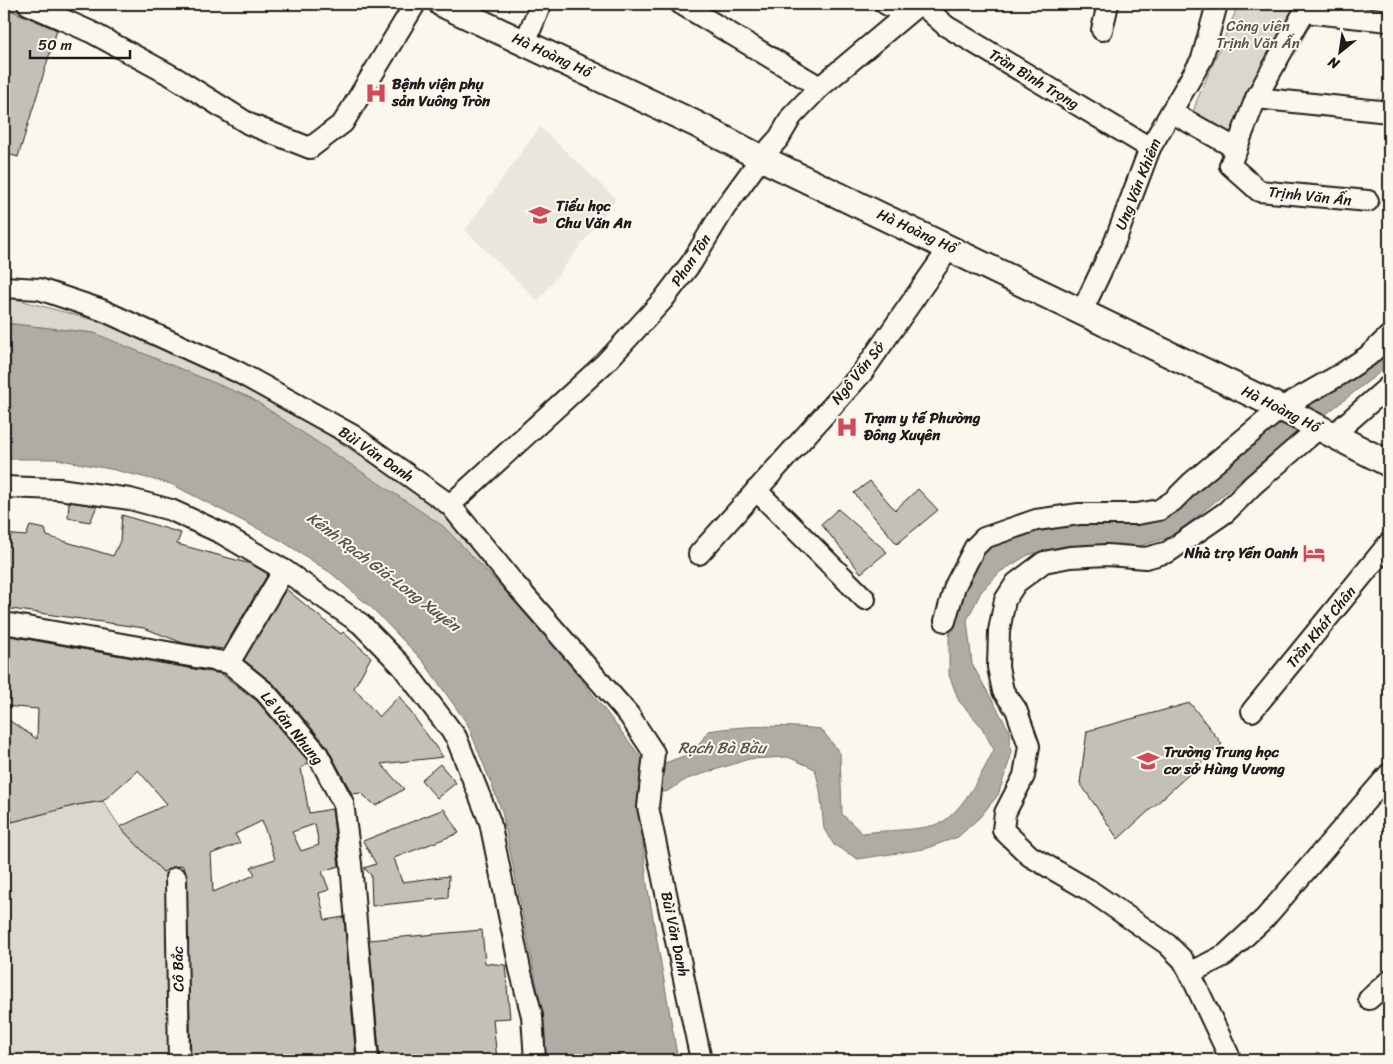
<svg xmlns="http://www.w3.org/2000/svg" width="1393" height="1064" viewBox="0 0 1393 1064" font-family="Sriracha,sans-serif">
<style>
.built{fill:#eae6dc}
.green{fill:#dad7ce;stroke:#7b7a75}
.water{fill:#afaca5;stroke:#74726e}
.building{fill:#c3c0b8;stroke:#1c1c1c;fill-rule:evenodd}
.lines{fill:none;stroke-linecap:round;stroke-linejoin:round}
.minor-casing{stroke:#1c1c1c;stroke-width:24}
.major-casing{stroke:#1c1c1c;stroke-width:29}
.minor{stroke:#fbf7ec;stroke-width:20}
.major{stroke:#fbf7ec;stroke-width:25}
.labels{text-anchor:middle;stroke-width:4;stroke-linejoin:round;paint-order:stroke}
.park-label{font-size:15px;fill:#555451;stroke:#fbf7ec}
.street-label{font-size:15px;fill:#1c1c1c;stroke:#fbf7ec}
.poi-label{font-size:15px;font-weight:bold;fill:#1c1c1c;stroke:#fbf7ec;text-anchor:start}
.water-label{font-size:16px;font-style:italic;fill:#575653;stroke:#fbf7ec}
</style>
<rect width="100%" height="100%" fill="#fbf7ec"/>
<filter id="ink" filterUnits="userSpaceOnUse"><feTurbulence type="fractalNoise" baseFrequency=".02" numOctaves="2"/><feDisplacementMap in="SourceGraphic" scale="10" xChannelSelector="R" yChannelSelector="G"/><feConvolveMatrix kernelMatrix="1 2 1 2 8 2 1 2 1" color-interpolation-filters="sRGB"/></filter>
<g filter="url(#ink)">
<polygon class="built" points="540,127 616,199 538,301 465,230"/>
<g class="green">
<polygon points="1236,4 1305,4 1237,149 1190,122 1197,100 1235,13"/>
<polygon points="4,296 98,321 254,386 447,513 544,631 94,333 4,323"/>
<polygon points="103,801 120,827 172,881 176,1060 4,1060 4,824 77,805"/>
</g>
<path class="water" d="M4,323L94,333L251,398L443,526L544,631L640,756L665,763L694,752L708,731C744,725 785,725 821,729L840,753L842,814L862,833C886,830 912,831 935,825C959,819 983,771 994,750L981,726L959,701L949,675V639L952,614L977,555L1001,538L1038,527L1139,517L1313,401L1389,346V365L1230,489L1174,536L1123,551L1064,546L1028,555L1000,572L981,592L967,620L972,664L1010,732L1011,756L998,795L980,817L958,837L924,849L858,859L834,845L824,829L820,790L815,769L788,757L749,759L687,779L666,792L638,791L647,884L678,1060H546L544,1022L502,811L468,725L423,661L374,610L331,573L282,541L171,484L115,470L56,459H4Z"/>
<g class="building">
<polygon points="4,7 57,30 18,157 4,153"/>
<polygon points="870,481 895,510 918,489 938,510 897,544 854,493"/>
<polygon points="69,502 97,506 90,522 68,518"/>
<polygon points="838,509 887,552 861,573 821,524"/>
<polygon points="122,515 181,533 177,544 251,564 268,574 223,649 183,643 144,628 4,608 4,534 26,536 30,526 45,529 47,536 113,556 120,541"/>
<polygon points="286,589 341,634 343,632 371,657 354,688 379,717 399,696 443,757 381,764 404,789 376,806 361,793 352,794 326,745 274,684 244,660"/>
<path d="M4,635L222,674L257,701L307,760L309,763L301,768L309,813L332,809L339,866L322,871L329,890L319,893L325,920L344,917L356,1060H191L186,872L182,865L170,868L163,872L120,827L167,804L138,770L103,801L77,805L12,822L4,781V717L37,739L38,709L4,706ZM262,821L275,859L251,867L255,875L213,892L211,854L240,843L235,834ZM315,824L319,845L301,851L292,832Z"/>
<polygon points="1190,703 1222,744 1118,839 1080,783 1087,731"/>
<polygon points="440,764 456,783 437,798 421,780"/>
<polygon points="444,809 459,833 394,858 402,882 449,876 448,898 372,906 371,875 364,868 376,864 363,841"/>
<polygon points="482,930 485,963 505,965 510,1018 493,1019 497,1060 380,1060 369,940"/>
</g>
<g class="lines">
<g class="minor-casing">
<g id="minor">
<polyline points="28,4 91,32 174,77 249,124 310,148 343,123 415,4"/>
<polyline points="681,4 820,87"/>
<polyline points="886,4 906,14"/>
<polyline points="921,4 946,26 1150,148"/>
<polyline points="1305,4 1304,12 1256,98 1230,165 1259,191 1368,201"/>
<polyline points="1304,12 1389,21"/>
<polyline points="1102,30 1108,4"/>
<polyline points="525,42 541,4"/>
<polyline points="1256,98 1389,112"/>
<polyline points="1171,112 1237,149"/>
<polyline points="4,287 39,289 102,310 238,372 352,435 450,505 513,582 629,715 654,753 648,807 701,1060"/>
<polyline points="1082,311 1114,244 1150,148 1202,59 1217,4"/>
<polyline points="1333,435 1389,386"/>
<polyline points="4,487 59,489 130,499 171,510 221,533 284,570 361,624 401,665 456,737 490,822 520,969 532,1016 535,1060"/>
<polyline points="756,490 865,599"/>
<polyline points="450,505 606,362 663,300 692,262 724,209 761,158 779,138 792,116 820,87 919,4"/>
<polyline points="699,554 862,373 950,247"/>
<polyline points="945,621 955,586 975,547 984,538 1036,520 1079,514 1137,514 1159,510 1173,501 1191,483 1281,408 1341,374 1368,356 1389,336"/>
<polyline points="4,623 229,663 265,692 317,753 343,803 351,864 368,1060"/>
<polyline points="229,663 284,570"/>
<polyline points="1252,711 1389,543"/>
<polyline points="176,878 179,1060"/>
<polyline points="1190,973 1183,960 1167,944 1089,890 1030,856 1003,830 1005,813 1024,776 1029,746 1016,709 1003,691 998,667 999,631 1005,600 1016,583 1044,562 1070,557 1107,555 1146,558 1168,552 1226,512 1253,485 1319,428"/>
<polyline points="1369,999 1389,981"/>
<polyline points="1231,1060 1190,973 1225,955 1265,918 1389,774"/>
</g>
</g>
<g class="major-casing">
<polyline id="major" points="442,4 696,124 761,158 1281,408 1389,464"/>
</g>
<use href="#minor" class="minor"/>
<use href="#major" class="major"/>
</g>
</g>
<defs>
<g id="hospital-bare" transform="scale(1.725)"><path d="M-5-5h3v3.5h4V-5h3V5h-3V1.5h-4V5h-3Z" fill="#d1495b" stroke="#fbf7ec" stroke-width="2.5" paint-order="stroke"/></g>
<g id="school-bare" transform="scale(1.725)"><path d="M0-5L7-2L0 1L-7-2ZM-4 1L0 2.5L4 1V4Q0 6-4 4Z" fill="#d1495b" stroke="#fbf7ec" stroke-width="2.5" paint-order="stroke"/></g>
<g id="hotel-bare" transform="scale(1.725)"><path d="M-6-4.5h1.5V1H6V5H4.5V3h-9V5H-6ZM-4 0a1.8 1.8 0 1 1 3.6 0ZM.5 0V-2.5h3Q6-2.5 6 0Z" fill="#d1495b" stroke="#fbf7ec" stroke-width="2.5" paint-order="stroke"/></g>
</defs>
<g fill-rule="evenodd">
<use href="#hospital-bare" x="376" y="93"/>
<use href="#school-bare" x="540" y="215"/>
<use href="#hospital-bare" x="847" y="427"/>
<use href="#hotel-bare" x="1314" y="553"/>
<use href="#school-bare" x="1148" y="761"/>
</g>
<g class="labels">
<g class="park-label">
<text x="1258" y="31">Công viên<tspan x="1258" dy="17">Trịnh Văn Ấn</tspan></text>
</g>
<g class="street-label">
<text transform="translate(552 55) rotate(25)" y="5">Hà Hoàng Hổ</text>
<text transform="translate(1034 79) rotate(31)" y="5">Trần Bình Trọng</text>
<text transform="translate(1138 184) rotate(-68)" y="5">Ung Văn Khiêm</text>
<text transform="translate(1310 196) rotate(6)" y="5">Trịnh Văn Ấn</text>
<text transform="translate(917 231) rotate(25)" y="5">Hà Hoàng Hổ</text>
<text transform="translate(691 260) rotate(-56)" y="5">Phan Tôn</text>
<text transform="translate(858 373) rotate(-51)" y="5">Ngô Văn Sở</text>
<text transform="translate(1281 409) rotate(27)" y="5">Hà Hoàng Hổ</text>
<text transform="translate(376 454) rotate(34)" y="5">Bùi Văn Danh</text>
<text transform="translate(1321 627) rotate(-51)" y="5">Trần Khát Chân</text>
<text transform="translate(292 728) rotate(51)" y="5">Lê Văn Nhung</text>
<text transform="translate(675 934) rotate(78)" y="5">Bùi Văn Danh</text>
<text transform="translate(178 969) rotate(-91)" y="5">Cô Bắc</text>
</g>
<g class="poi-label">
<text x="392" y="89">Bệnh viện phụ<tspan x="392" dy="17">sản Vuông Tròn</tspan></text>
<text x="556" y="211">Tiểu học<tspan x="556" dy="17">Chu Văn An</tspan></text>
<text x="864" y="423">Trạm y tế Phường<tspan x="864" dy="17">Đông Xuyên</tspan></text>
<text x="1298" y="558" text-anchor="end">Nhà trọ Yến Oanh</text>
<text x="1164" y="757">Trường Trung học<tspan x="1164" dy="17">cơ sở Hùng Vương</tspan></text>
</g>
<g class="water-label">
<text transform="translate(384 571) rotate(37)" y="6">Kênh Rạch Giá-Long Xuyên</text>
<text x="722" y="753">Rạch Bà Bầu</text>
</g>
</g>
<rect width="1393" height="1064" fill="none" stroke="#fbf7ec" stroke-width="20"/>
<rect x="10" y="10" width="1373" height="1044" fill="none" stroke="#1c1c1c" stroke-width="2" filter="url(#ink)"/>
<g transform="translate(1340 52) rotate(210)" stroke="#fbf7ec" stroke-width="4" paint-order="stroke">
<path d="M0-4L9 19L0 12L-9 19Z" fill="#1c1c1c"/>
<text y="-8" font-size="14" font-weight="bold" text-anchor="middle" fill="#1c1c1c">N</text>
</g>
<path d="M30 50v8h100v-8" fill="none" stroke="#1c1c1c" stroke-width="2.5"/>
<text x="38" y="50" font-size="15" fill="#1c1c1c" stroke="#fbf7ec" stroke-width="4" paint-order="stroke">50 m</text>
</svg>
